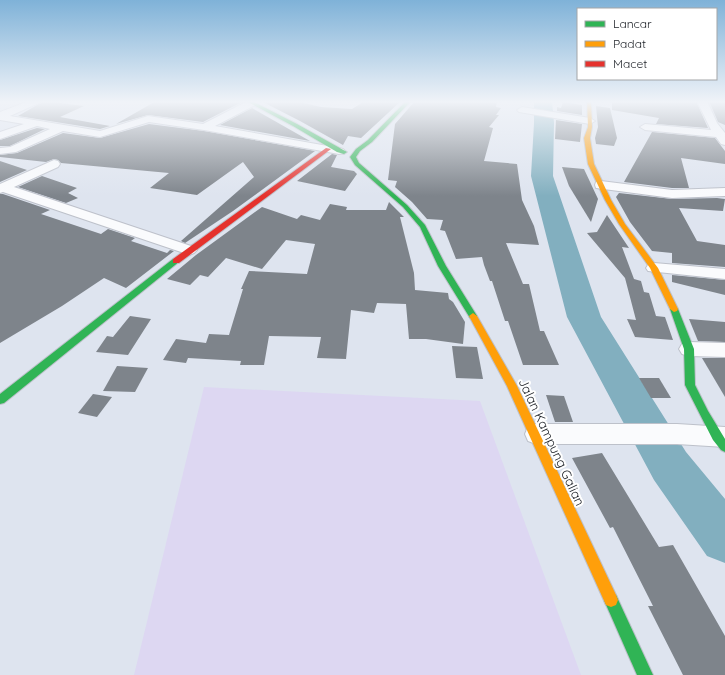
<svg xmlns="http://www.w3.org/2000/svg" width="725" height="675" viewBox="0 0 725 675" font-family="Quicksand,sans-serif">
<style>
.green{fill:#ddd7f2}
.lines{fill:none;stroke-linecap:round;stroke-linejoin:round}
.river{fill:#82afbf;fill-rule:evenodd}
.building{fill:#7e848b}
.street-casing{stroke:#bdc1ca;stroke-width:2}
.fast-casing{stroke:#bdc1ca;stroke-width:2}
.slow-casing{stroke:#bdc1ca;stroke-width:2}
.jam-casing{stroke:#bdc1ca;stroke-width:2}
.street{fill:#fafbfd;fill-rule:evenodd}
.fast{fill:#30b455;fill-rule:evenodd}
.slow{fill:#ff9f0a;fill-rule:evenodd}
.jam{fill:#e5322d;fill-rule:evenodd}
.labels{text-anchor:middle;stroke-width:4;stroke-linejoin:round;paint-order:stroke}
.near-street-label{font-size:13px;fill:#1a1e24;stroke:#fff}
</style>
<rect width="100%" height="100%" fill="#dee4ef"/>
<polygon class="green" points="204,387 480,401 581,675 134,675"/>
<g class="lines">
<polygon class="river" points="534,101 552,101 554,123 553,176 601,317 686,452 725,499 725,563 707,556 654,480 567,317 531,176 534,123"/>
</g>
<g class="building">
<polygon points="44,101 84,106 60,117 110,126 100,129 18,116"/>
<polygon points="156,101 242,101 242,102 203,122 148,115 116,124"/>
<polygon points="261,101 295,101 321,107 352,109 365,101 401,101 361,138 348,136 343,145 300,121"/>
<polygon points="415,101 497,101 496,107 501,108 496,115 499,115 489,127 493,128 484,161 517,164 522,200 534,226 539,245 506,243 523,284 529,284 540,331 544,331 559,365 523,365 508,321 505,321 492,281 490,281 484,265 482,257 456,259 445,231 440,230 443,220 427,219 412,202 395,187 397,181 388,180 395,124"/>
<polygon points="612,101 696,101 708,128 656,124 659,118 612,110"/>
<polygon points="709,101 725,102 725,125 718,122"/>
<polygon points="563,102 582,105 582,115 557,111 557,107 561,108"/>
<polygon points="596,106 610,108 617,138 614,146 596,144 595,138 598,127"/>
<polygon points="252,108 310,141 220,125"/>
<polygon points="556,120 582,124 580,142 555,139"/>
<polygon points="149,124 204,131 315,151 233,211 185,243 181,241 254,177 243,162 197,195 150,188 169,173 61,163 58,160 54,159 46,162 0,157 0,155 17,153 63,133 100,138"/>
<polygon points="37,128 45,129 10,146 0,146 0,140"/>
<polygon points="652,132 715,138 725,151 725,164 681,158 689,188 672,188 624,182"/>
<polygon points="332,154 337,155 331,167 354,171 357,174 345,191 297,181"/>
<polygon points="0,161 27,170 0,182"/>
<polygon points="562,167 584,169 598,199 591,222 569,186"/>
<polygon points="42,176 77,188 68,193 78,198 66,203 18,187"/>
<polygon points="619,193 672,199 717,198 725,199 723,211 679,208 697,241 725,245 725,267 672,263 672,253 652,251 630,222 616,197"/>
<polygon points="0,194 3,194 50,210 41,214 101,234 108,229 135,238 131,241 167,253 170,250 174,251 126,288 104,278 62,306 0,343"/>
<polygon points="389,202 404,217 400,217 414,273 415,290 448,293 449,299 453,302 465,322 463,344 426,339 409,339 406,304 377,303 374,313 351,310 346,359 317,358 321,337 269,336 264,365 240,365 241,361 188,358 186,363 163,360 176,339 206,343 209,334 229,335 243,289 241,289 249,271 307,274 315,244 286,240 262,269 226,258 208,277 200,275 190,285 167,279 196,255 262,207 297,219 301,215 320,220 330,204 347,207 346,210 386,210"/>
<polygon points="607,215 629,248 622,247 634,279 641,281 644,292 649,293 656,316 665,317 673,340 635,337 627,319 636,320 625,278 587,233 597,232"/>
<polygon points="672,275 725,280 725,295 672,282"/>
<polygon points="130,316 151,319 128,355 96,352 107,336 113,337"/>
<polygon points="689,319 725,322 725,342 698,341"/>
<polygon points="452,346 477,347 483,379 456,378"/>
<polygon points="702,358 725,358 725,397"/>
<polygon points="117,366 148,368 135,392 103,391"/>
<polygon points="639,378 659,378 671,398 651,398"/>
<polygon points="93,394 112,397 97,417 78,413"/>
<polygon points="546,395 564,396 573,422 555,422"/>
<polygon points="602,453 659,547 673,545 725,636 725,675 683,675 648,606 653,606 613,527 610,528 572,458"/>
</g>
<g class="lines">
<g class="street-casing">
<g id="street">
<polygon points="29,101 43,101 10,116 100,131 148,116 203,124 248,101 256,101 257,103 255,105 215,126 339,148 343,149 345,151 343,153 339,154 204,130 149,122 100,137 63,131 16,152 0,154 0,148 10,147 50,129 37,126 0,139 0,132 24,124 0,120 0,112"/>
<polygon points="697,101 707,101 717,123 725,133 725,145 721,144 716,137 645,130 640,127 645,124 711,130"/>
<polygon points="522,107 590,118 595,121 590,124 519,112 517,110"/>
<polygon points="54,160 58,161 60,164 58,167 14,187 194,247 197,250 194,253 189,255 184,253 3,192 0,193 0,184"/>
<polygon points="601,181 672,190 725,188 725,196 672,198 596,188 595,185 596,182"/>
<polygon points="654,263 725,269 725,279 648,271 646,268 648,265"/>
<polygon points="689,342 725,343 725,357 689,356 682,354 679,349 682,344"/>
<polygon points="536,424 677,424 725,427 725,447 677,444 536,444 528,441 525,434 528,427"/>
</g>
</g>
<g class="fast-casing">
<g id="fast">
<polygon points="246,101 252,101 297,124 347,152 344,154 337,152 293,126"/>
<polygon points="406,101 411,101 372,142 360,151 356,157 359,163 407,205 425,225 446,266 477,316 476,318 470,318 438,266 420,227 403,207 355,165 350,157 356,149 368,140"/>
<polygon points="173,259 176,259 180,261 4,403 0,404 0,394"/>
<polygon points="674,306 678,309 694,349 695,385 708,411 725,439 725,452 721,450 713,440 685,385 684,349 670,309"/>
<polygon points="611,593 616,595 653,675 637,675 604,600 606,595"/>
</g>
</g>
<g class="slow-casing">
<g id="slow">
<polygon points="587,101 591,101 592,127 590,138 594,164 611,200 625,224 658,268 678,309 677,311 674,312 670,309 650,268 619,224 605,200 588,164 584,138 588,127"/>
<polygon points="473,313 477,316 517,386 616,595 618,600 616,605 611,607 606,605 507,386 469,316"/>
</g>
</g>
<g class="jam-casing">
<polygon id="jam" points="326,148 331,149 179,263 173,263 173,259"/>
</g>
<use href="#street" class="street"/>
<use href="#fast" class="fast"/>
<use href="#slow" class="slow"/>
<use href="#jam" class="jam"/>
</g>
<linearGradient id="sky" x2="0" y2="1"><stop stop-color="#7fb2d8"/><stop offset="0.52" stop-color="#f0f3f8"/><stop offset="1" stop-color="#f0f3f8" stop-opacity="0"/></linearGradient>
<rect width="725" height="196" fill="url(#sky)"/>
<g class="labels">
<g class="near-street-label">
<text transform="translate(552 442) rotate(65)" y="5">Jalan Kampung Galian</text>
</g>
</g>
<rect x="577" y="8" width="140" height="72" fill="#ffffff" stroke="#a3a5a7"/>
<rect x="585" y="21" width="20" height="6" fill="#30b455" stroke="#a3a5a7"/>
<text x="613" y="28" font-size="12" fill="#1a1e24">Lancar</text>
<rect x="585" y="41" width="20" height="6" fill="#ff9f0a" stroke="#a3a5a7"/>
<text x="613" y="48" font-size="12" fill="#1a1e24">Padat</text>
<rect x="585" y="61" width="20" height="6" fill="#e5322d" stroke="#a3a5a7"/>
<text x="613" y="68" font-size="12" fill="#1a1e24">Macet</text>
</svg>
